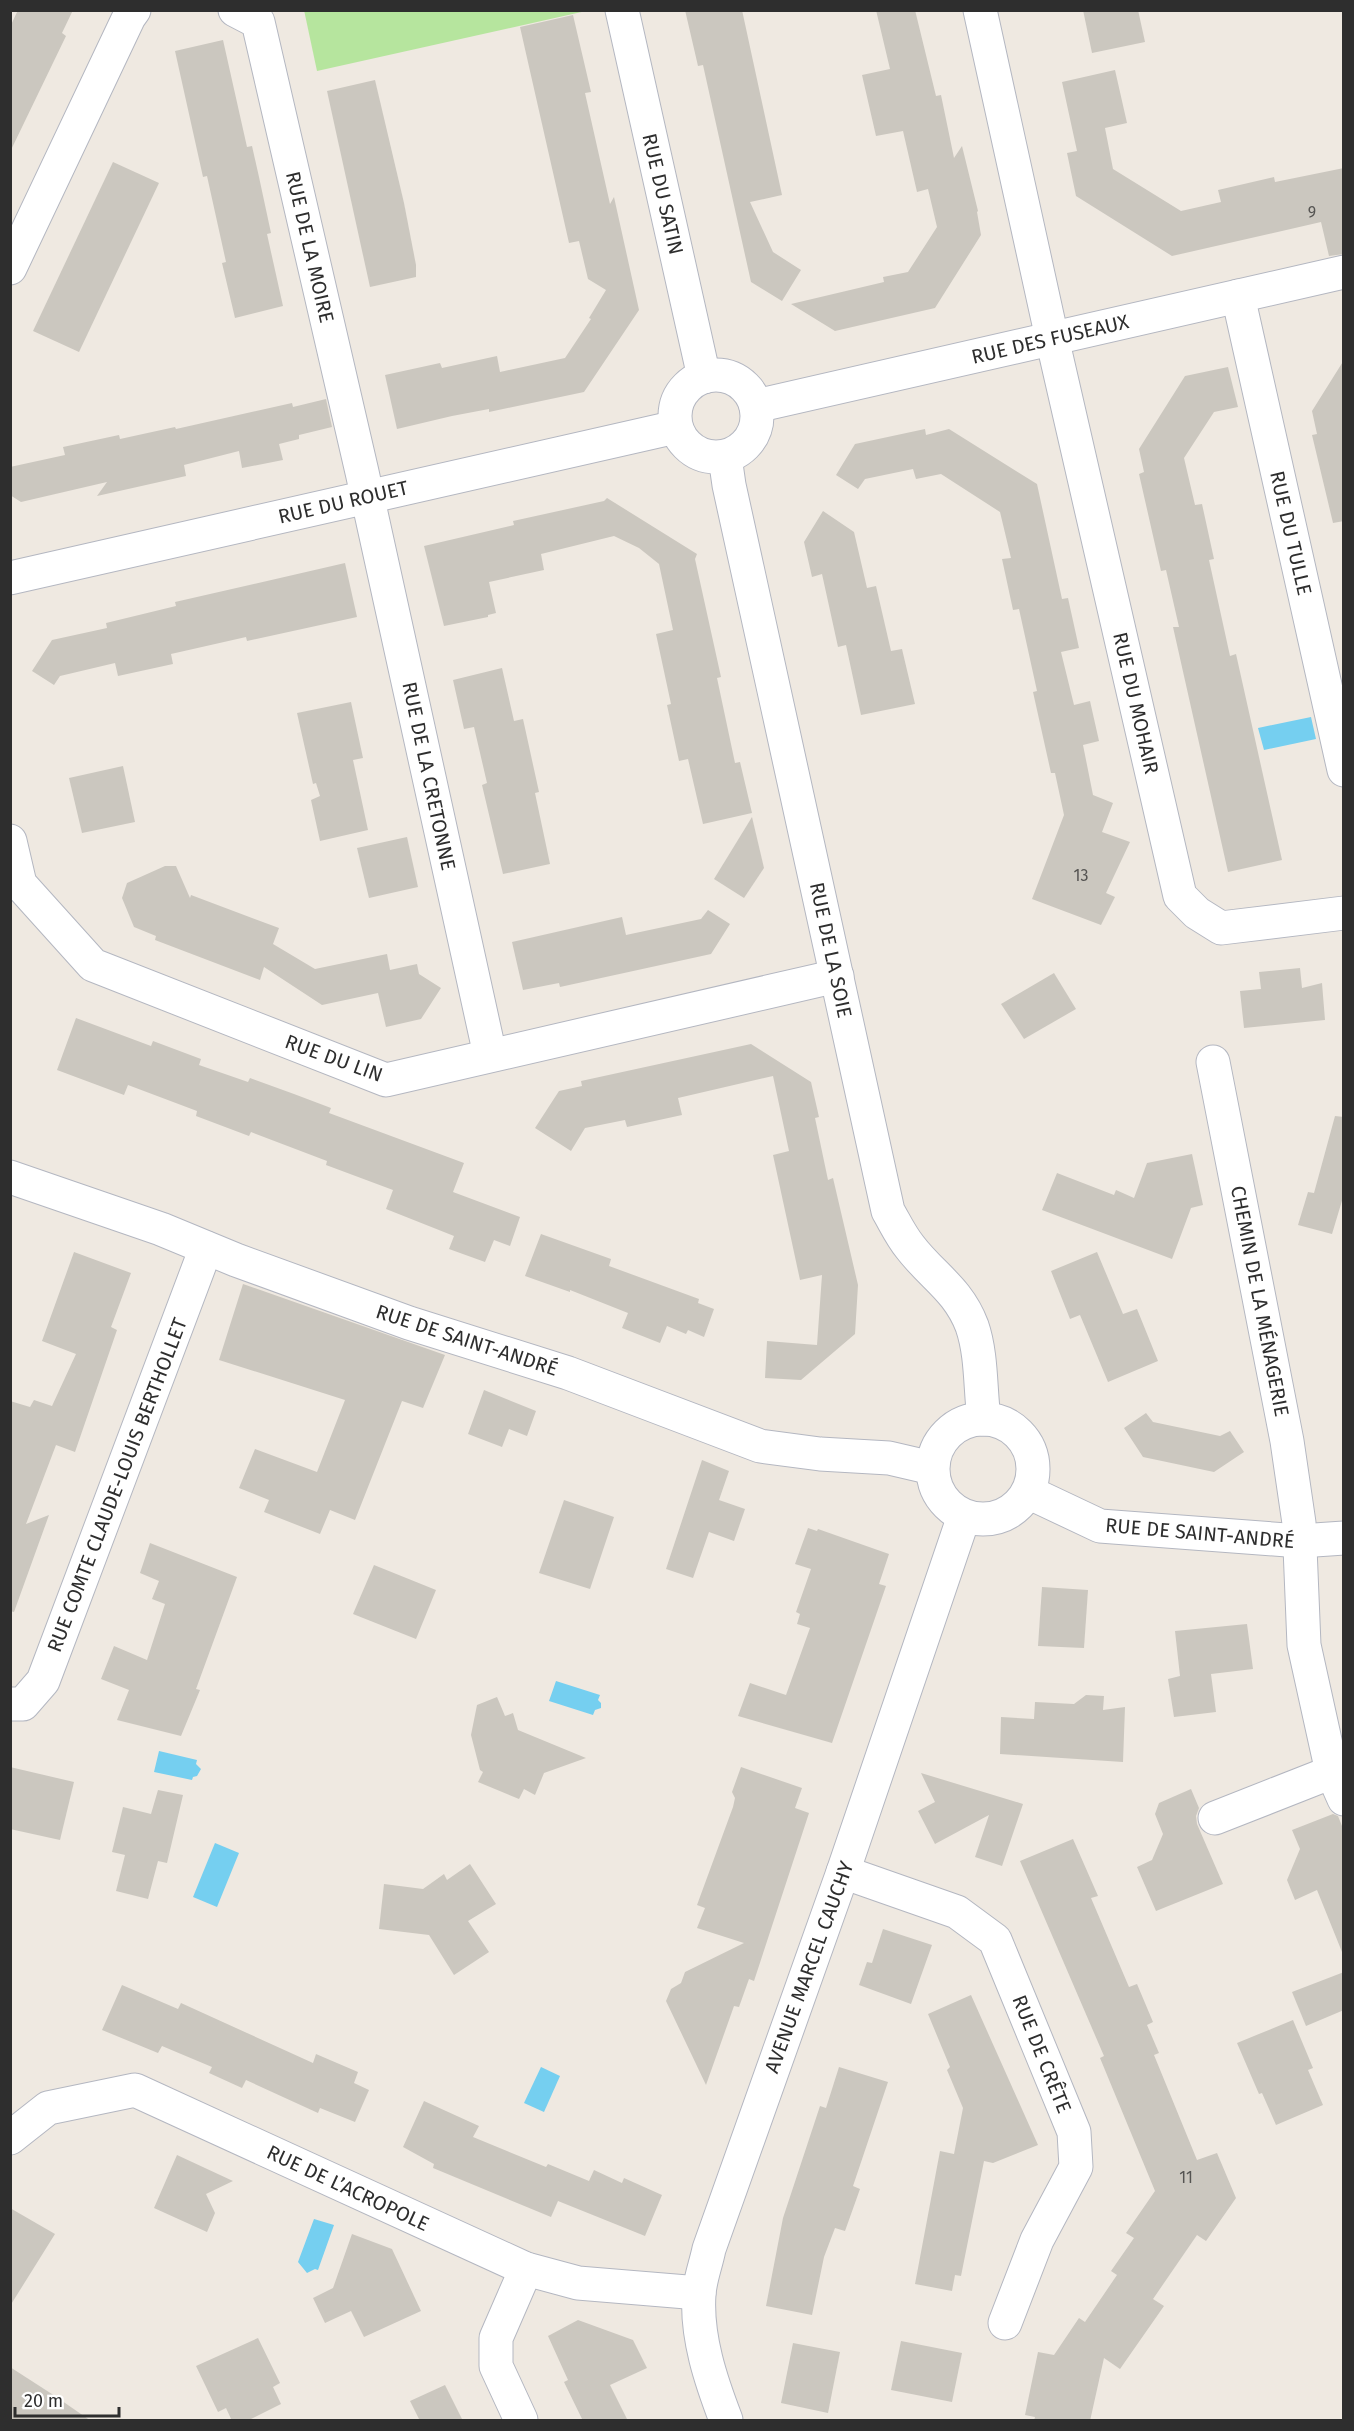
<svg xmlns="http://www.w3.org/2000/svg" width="1354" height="2431" viewBox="0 0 1354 2431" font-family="'Fira Sans',sans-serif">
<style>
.green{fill:#b6e59e}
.water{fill:#75cff0}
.building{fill:#cbc7bf}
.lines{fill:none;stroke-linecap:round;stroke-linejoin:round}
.minor-casing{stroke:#b4b7c1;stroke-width:35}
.minor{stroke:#fff;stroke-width:33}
.labels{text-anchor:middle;stroke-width:4.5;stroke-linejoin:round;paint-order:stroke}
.number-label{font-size:16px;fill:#555452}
.street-label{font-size:20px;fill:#2e2e2e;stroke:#fff}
</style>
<rect width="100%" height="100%" fill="#efe9e1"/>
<polygon class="green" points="304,10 586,10 586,11 317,71"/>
<g class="water">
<polygon points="1311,717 1316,739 1264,750 1258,728"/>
<polygon points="556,1681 600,1695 598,1700 601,1703 601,1708 595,1710 593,1715 549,1701"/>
<polygon points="159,1751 197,1760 196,1764 201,1769 197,1776 193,1777 192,1780 154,1772"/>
<polygon points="215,1843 239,1853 217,1907 193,1897"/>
<polygon points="541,2067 560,2076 544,2112 524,2103"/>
<polygon points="314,2219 334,2225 318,2270 315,2269 307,2273 298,2262"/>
</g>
<g class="building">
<polygon points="18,10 73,10 62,33 66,36 10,152 10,27"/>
<polygon points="685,10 742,10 782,195 750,202 773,252 801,270 782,301 751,282 703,65 698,66"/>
<polygon points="876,10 915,10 936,96 941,95 954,158 962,146 978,211 977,212 981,235 935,308 835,331 791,304 884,282 883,277 908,272 937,227 928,189 917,192 903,131 876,136 862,75 890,69"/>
<polygon points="1083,10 1138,10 1145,42 1092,53"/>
<polygon points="573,15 591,92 585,93 610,204 614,197 639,310 584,392 489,412 489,409 452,416 397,429 385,375 440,363 442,368 497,356 500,372 565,358 591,319 589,318 606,290 588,279 579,241 569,243 520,27"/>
<polygon points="223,40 247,147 252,146 259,177 271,233 267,234 283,306 235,318 222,263 226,262 207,176 203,177 175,51"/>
<polygon points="1115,70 1127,123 1105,128 1113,169 1181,211 1221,202 1218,190 1274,177 1275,182 1344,168 1344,254 1329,256 1321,222 1172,256 1076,196 1067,153 1077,151 1062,82"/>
<polygon points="375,80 404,203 416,265 416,277 370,287 327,91"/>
<polygon points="113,162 159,183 79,352 33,331"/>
<polygon points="1344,360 1344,521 1333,523 1312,435 1317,434 1312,411"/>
<polygon points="1228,367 1238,407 1214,412 1184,458 1195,505 1202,504 1214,559 1209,560 1230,656 1236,654 1282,860 1228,872 1173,627 1179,627 1166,570 1161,571 1139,474 1144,472 1139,449 1185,376"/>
<polygon points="326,399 332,427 299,435 299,439 279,444 283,460 242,468 239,451 184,465 186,476 97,496 107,482 21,502 10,495 10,467 65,455 63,447 119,435 120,439 175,427 176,429 292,403 293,407"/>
<polygon points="925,429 926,435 949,429 1037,484 1062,599 1068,598 1079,648 1061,652 1074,705 1090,701 1099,741 1083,745 1093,795 1113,803 1102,832 1130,842 1106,893 1115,897 1101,925 1032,899 1064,815 1055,773 1051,773 1033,692 1037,691 1019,609 1013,610 1002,559 1011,558 1000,512 941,474 916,479 913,469 865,479 858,489 836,475 855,444"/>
<polygon points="607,498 697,554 695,559 721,677 717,678 735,763 740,762 752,813 703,824 688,759 679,761 667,705 671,704 656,634 673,630 659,564 639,548 614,536 541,554 544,570 489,582 496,613 488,615 488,617 444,626 424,546 514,525 513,521 604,501"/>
<polygon points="823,511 854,532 867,588 876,586 891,651 902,649 915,704 861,715 846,645 838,647 822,574 812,577 804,542"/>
<polygon points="345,563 357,617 247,641 246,637 171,654 173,664 118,676 115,663 60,676 54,685 32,671 52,640 107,628 106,623 176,606 175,602"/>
<polygon points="502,668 514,721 523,719 539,792 535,793 550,864 503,874 482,785 487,783 474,727 464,729 453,680"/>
<polygon points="351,702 363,758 353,760 368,830 320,841 311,800 320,796 316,783 313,784 297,713"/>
<polygon points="123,766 135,822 82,833 69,778"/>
<polygon points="752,817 764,868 744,898 714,879"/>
<polygon points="407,837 418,887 369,898 357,848"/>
<polygon points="165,866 176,866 190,898 191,895 279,928 273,944 315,969 387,954 390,970 417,964 419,974 441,988 421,1019 386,1027 378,993 322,1005 264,967 260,980 155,940 156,936 134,927 122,898 127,883"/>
<polygon points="708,910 730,924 711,954 560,987 559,983 523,990 512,942 622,917 626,935 701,919"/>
<polygon points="1300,968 1302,988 1322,983 1325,1020 1244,1028 1240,991 1261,989 1259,972"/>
<polygon points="1054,973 1076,1009 1024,1039 1001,1004"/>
<polygon points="76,1018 151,1046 153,1041 201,1059 199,1065 248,1082 250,1078 294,1094 331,1108 329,1113 464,1163 453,1192 520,1217 510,1246 494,1240 485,1262 449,1249 454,1236 386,1209 393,1190 326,1165 327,1161 251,1132 249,1136 196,1116 197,1111 128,1085 124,1095 57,1070"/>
<polygon points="751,1044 811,1082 819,1117 815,1118 828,1180 833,1178 858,1285 855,1334 801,1380 765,1378 767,1341 817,1345 822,1275 800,1280 773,1155 789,1151 773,1076 678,1098 682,1115 627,1127 625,1120 585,1128 571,1151 535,1128 559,1091 582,1086 581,1081"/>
<polygon points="1335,1116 1344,1117 1344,1194 1332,1234 1298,1225 1308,1192 1314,1193"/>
<polygon points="1192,1154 1203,1205 1191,1208 1172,1259 1042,1210 1057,1173 1114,1195 1116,1190 1134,1198 1147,1163"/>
<polygon points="541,1234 611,1259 609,1266 699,1299 698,1303 714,1309 704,1337 688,1330 686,1334 667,1326 660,1343 622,1328 628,1313 570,1290 570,1292 525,1276"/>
<polygon points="74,1252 131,1273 111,1327 117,1330 75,1452 56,1445 26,1524 49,1515 14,1612 10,1611 10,1401 30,1407 34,1400 52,1406 76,1354 42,1341"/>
<polygon points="1097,1252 1123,1314 1137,1309 1158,1361 1108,1382 1080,1315 1070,1319 1051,1271"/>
<polygon points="243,1284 445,1355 423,1408 402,1401 355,1520 330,1510 320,1534 264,1512 269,1500 239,1488 255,1449 317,1472 345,1400 219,1360"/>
<polygon points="484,1390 536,1411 527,1436 509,1429 502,1447 468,1434"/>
<polygon points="1146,1413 1153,1422 1220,1436 1230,1431 1244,1452 1214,1472 1143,1457 1124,1428"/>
<polygon points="702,1460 729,1471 719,1500 745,1509 734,1541 709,1532 693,1578 666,1569"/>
<polygon points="564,1500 614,1517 590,1589 539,1573"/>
<polygon points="808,1528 817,1531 818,1529 889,1554 879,1584 886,1586 832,1743 738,1716 750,1683 786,1695 810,1628 797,1624 800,1614 796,1612 811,1569 795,1564"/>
<polygon points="150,1543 237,1577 196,1689 200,1690 181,1736 117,1720 129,1690 101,1679 114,1646 147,1660 165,1604 152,1599 159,1581 140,1573"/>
<polygon points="374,1565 436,1590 416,1639 353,1614"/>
<polygon points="1042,1587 1088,1590 1084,1648 1038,1646"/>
<polygon points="1247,1624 1253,1669 1211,1674 1216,1712 1174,1717 1168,1679 1180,1676 1175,1631"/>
<polygon points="1086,1695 1104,1696 1103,1710 1125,1707 1123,1762 1000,1754 1001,1717 1034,1719 1035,1702 1074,1704"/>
<polygon points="497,1697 505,1716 513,1713 518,1730 586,1758 544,1773 535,1795 524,1789 519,1799 478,1782 483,1772 480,1770 471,1735 477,1705"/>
<polygon points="10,1767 74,1782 60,1840 10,1829"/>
<polygon points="741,1767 802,1788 795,1808 809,1813 754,1981 749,1979 739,2007 734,2006 706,2085 666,2001 671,1989 681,1983 685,1972 744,1943 697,1928 705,1908 697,1905 733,1807 735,1798 732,1792"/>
<polygon points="921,1773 1023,1804 1002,1866 975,1857 989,1815 935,1844 918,1811 935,1802"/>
<polygon points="1191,1789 1199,1808 1196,1816 1197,1824 1223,1884 1156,1911 1137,1867 1152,1860 1163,1834 1155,1814 1159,1803"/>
<polygon points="158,1790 183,1795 167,1863 158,1861 148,1899 116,1891 125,1855 112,1852 123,1807 151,1814"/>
<polygon points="1333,1814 1338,1816 1344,1831 1342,1952 1317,1890 1295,1900 1287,1880 1300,1849 1292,1830"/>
<polygon points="1073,1839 1098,1896 1091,1898 1129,1987 1137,1984 1153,2022 1147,2025 1159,2053 1154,2055 1197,2160 1217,2153 1236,2198 1206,2241 1197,2235 1153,2299 1164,2306 1120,2369 1104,2358 1090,2421 1034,2421 1035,2417 1025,2415 1038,2352 1054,2355 1079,2318 1085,2322 1117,2275 1111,2271 1134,2238 1126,2233 1155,2191 1100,2058 1104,2056 1020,1861"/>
<polygon points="470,1864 496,1904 468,1921 489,1952 454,1975 429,1935 379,1929 384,1884 423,1889 444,1874 447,1880"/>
<polygon points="883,1929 932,1945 911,2004 859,1985 867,1962 872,1963"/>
<polygon points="1344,1972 1344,2010 1306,2026 1292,1992"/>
<polygon points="122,1985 178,2009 181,2003 313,2063 316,2054 358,2072 354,2083 369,2090 355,2122 320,2108 318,2113 246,2080 242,2088 209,2073 212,2067 162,2046 158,2053 102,2030"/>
<polygon points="971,1995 1038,2145 993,2163 984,2161 961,2276 955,2275 952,2291 915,2284 940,2151 954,2154 963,2108 947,2070 950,2067 928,2014"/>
<polygon points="1293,2020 1313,2068 1308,2070 1323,2105 1276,2125 1262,2093 1259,2094 1237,2043"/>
<polygon points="839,2067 888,2082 853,2186 860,2189 845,2231 835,2228 824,2257 812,2315 766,2306 783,2218 820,2106 826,2108"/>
<polygon points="424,2101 479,2126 473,2137 546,2167 548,2164 589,2181 594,2170 622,2183 624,2178 662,2195 645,2236 558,2201 551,2217 433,2168 434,2164 403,2147"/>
<polygon points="177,2155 233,2181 206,2194 215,2213 207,2232 154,2208"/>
<polygon points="10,2208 55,2234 10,2306"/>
<polygon points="352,2234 392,2249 421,2311 364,2337 351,2311 325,2323 313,2298 333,2288"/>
<polygon points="578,2320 633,2340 647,2368 610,2385 628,2421 583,2421 564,2382 568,2380 548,2336"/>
<polygon points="258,2338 280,2383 273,2387 281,2404 247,2421 232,2421 226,2408 218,2412 196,2366"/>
<polygon points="901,2341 962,2353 952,2402 891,2390"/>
<polygon points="793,2343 840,2352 828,2413 781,2403"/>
<polygon points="10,2367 55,2396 91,2421 10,2421"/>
<polygon points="445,2385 463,2421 420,2421 410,2401"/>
</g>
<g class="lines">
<g class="minor-casing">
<g id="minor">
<polyline points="235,10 258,22 362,472 490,1055"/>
<polyline points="622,10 704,377"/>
<polyline points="980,10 1052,338 1180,896 1197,913 1221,928 1344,913"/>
<polyline points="10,268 129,17 134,10"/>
<polyline points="1238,296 1344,770"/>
<circle cx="716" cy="416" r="41"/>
<polyline points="756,406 1344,272"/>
<path d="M725,457L729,485L888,1211C895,1223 901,1236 910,1247C932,1276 958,1289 972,1326C982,1355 980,1389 984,1419"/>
<polyline points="10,578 676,427"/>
<polyline points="10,841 20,884 93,965 386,1080 837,976"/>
<polyline points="1213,1062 1287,1441 1299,1523 1304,1645 1332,1772 1344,1799"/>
<polyline points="10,1177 161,1229 236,1260 409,1323 568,1373 760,1446 820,1454 889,1458 932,1468"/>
<circle cx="983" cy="1469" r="50"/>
<polyline points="1028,1492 1100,1526 1300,1541 1344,1538"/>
<polyline points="10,1704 23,1704 43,1681 206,1248"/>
<polyline points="1215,1818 1332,1772"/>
<polyline points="843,1872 957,1912 995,1940 1074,2132 1076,2167 1037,2240 1005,2323"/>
<polyline points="10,2138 48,2108 135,2090 526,2269 578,2283 699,2293"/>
<polyline points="521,2420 496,2366 496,2338 526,2269"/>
<path d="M726,2420C711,2381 696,2337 699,2294C700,2279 706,2264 709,2249L843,1872L964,1516"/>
</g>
</g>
<use href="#minor" class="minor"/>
</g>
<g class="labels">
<g class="number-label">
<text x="1312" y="218">9</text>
<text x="1081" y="881">13</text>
<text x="1186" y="2183">11</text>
</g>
<g class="street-label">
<text transform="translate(663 194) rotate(77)" y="7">RUE DU SATIN</text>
<text transform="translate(310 247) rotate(77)" y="7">RUE DE LA MOIRE</text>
<text transform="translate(1050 339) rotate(-13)" y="7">RUE DES FUSEAUX</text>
<text transform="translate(343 502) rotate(-13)" y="7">RUE DU ROUET</text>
<text transform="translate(1291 533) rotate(77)" y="7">RUE DU TULLE</text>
<text transform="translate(1136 703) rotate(77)" y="7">RUE DU MOHAIR</text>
<text transform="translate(429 776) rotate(78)" y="7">RUE DE LA CRETONNE</text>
<text transform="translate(831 950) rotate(78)" y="7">RUE DE LA SOIE</text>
<text transform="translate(334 1058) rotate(20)" y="7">RUE DU LIN</text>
<text transform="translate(1260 1301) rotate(79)" y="7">CHEMIN DE LA MÉNAGERIE</text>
<text transform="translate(467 1340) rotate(18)" y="7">RUE DE SAINT-ANDRÉ</text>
<text transform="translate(117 1485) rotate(-69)" y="7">RUE COMTE CLAUDE-LOUIS BERTHOLLET</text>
<text transform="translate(1200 1533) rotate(5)" y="7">RUE DE SAINT-ANDRÉ</text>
<text transform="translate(809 1967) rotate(-70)" y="7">AVENUE MARCEL CAUCHY</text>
<text transform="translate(1042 2054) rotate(68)" y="7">RUE DE CRÊTE</text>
<text transform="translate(348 2188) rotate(25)" y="7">RUE DE L’ACROPOLE</text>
</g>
</g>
<rect width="1354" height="2431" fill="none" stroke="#2e2e2e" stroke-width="24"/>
<path d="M15 2407v9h104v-9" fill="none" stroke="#2e2e2e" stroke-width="3"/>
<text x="24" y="2407" font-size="18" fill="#2e2e2e" stroke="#ffffff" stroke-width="4.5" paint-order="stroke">20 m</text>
</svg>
